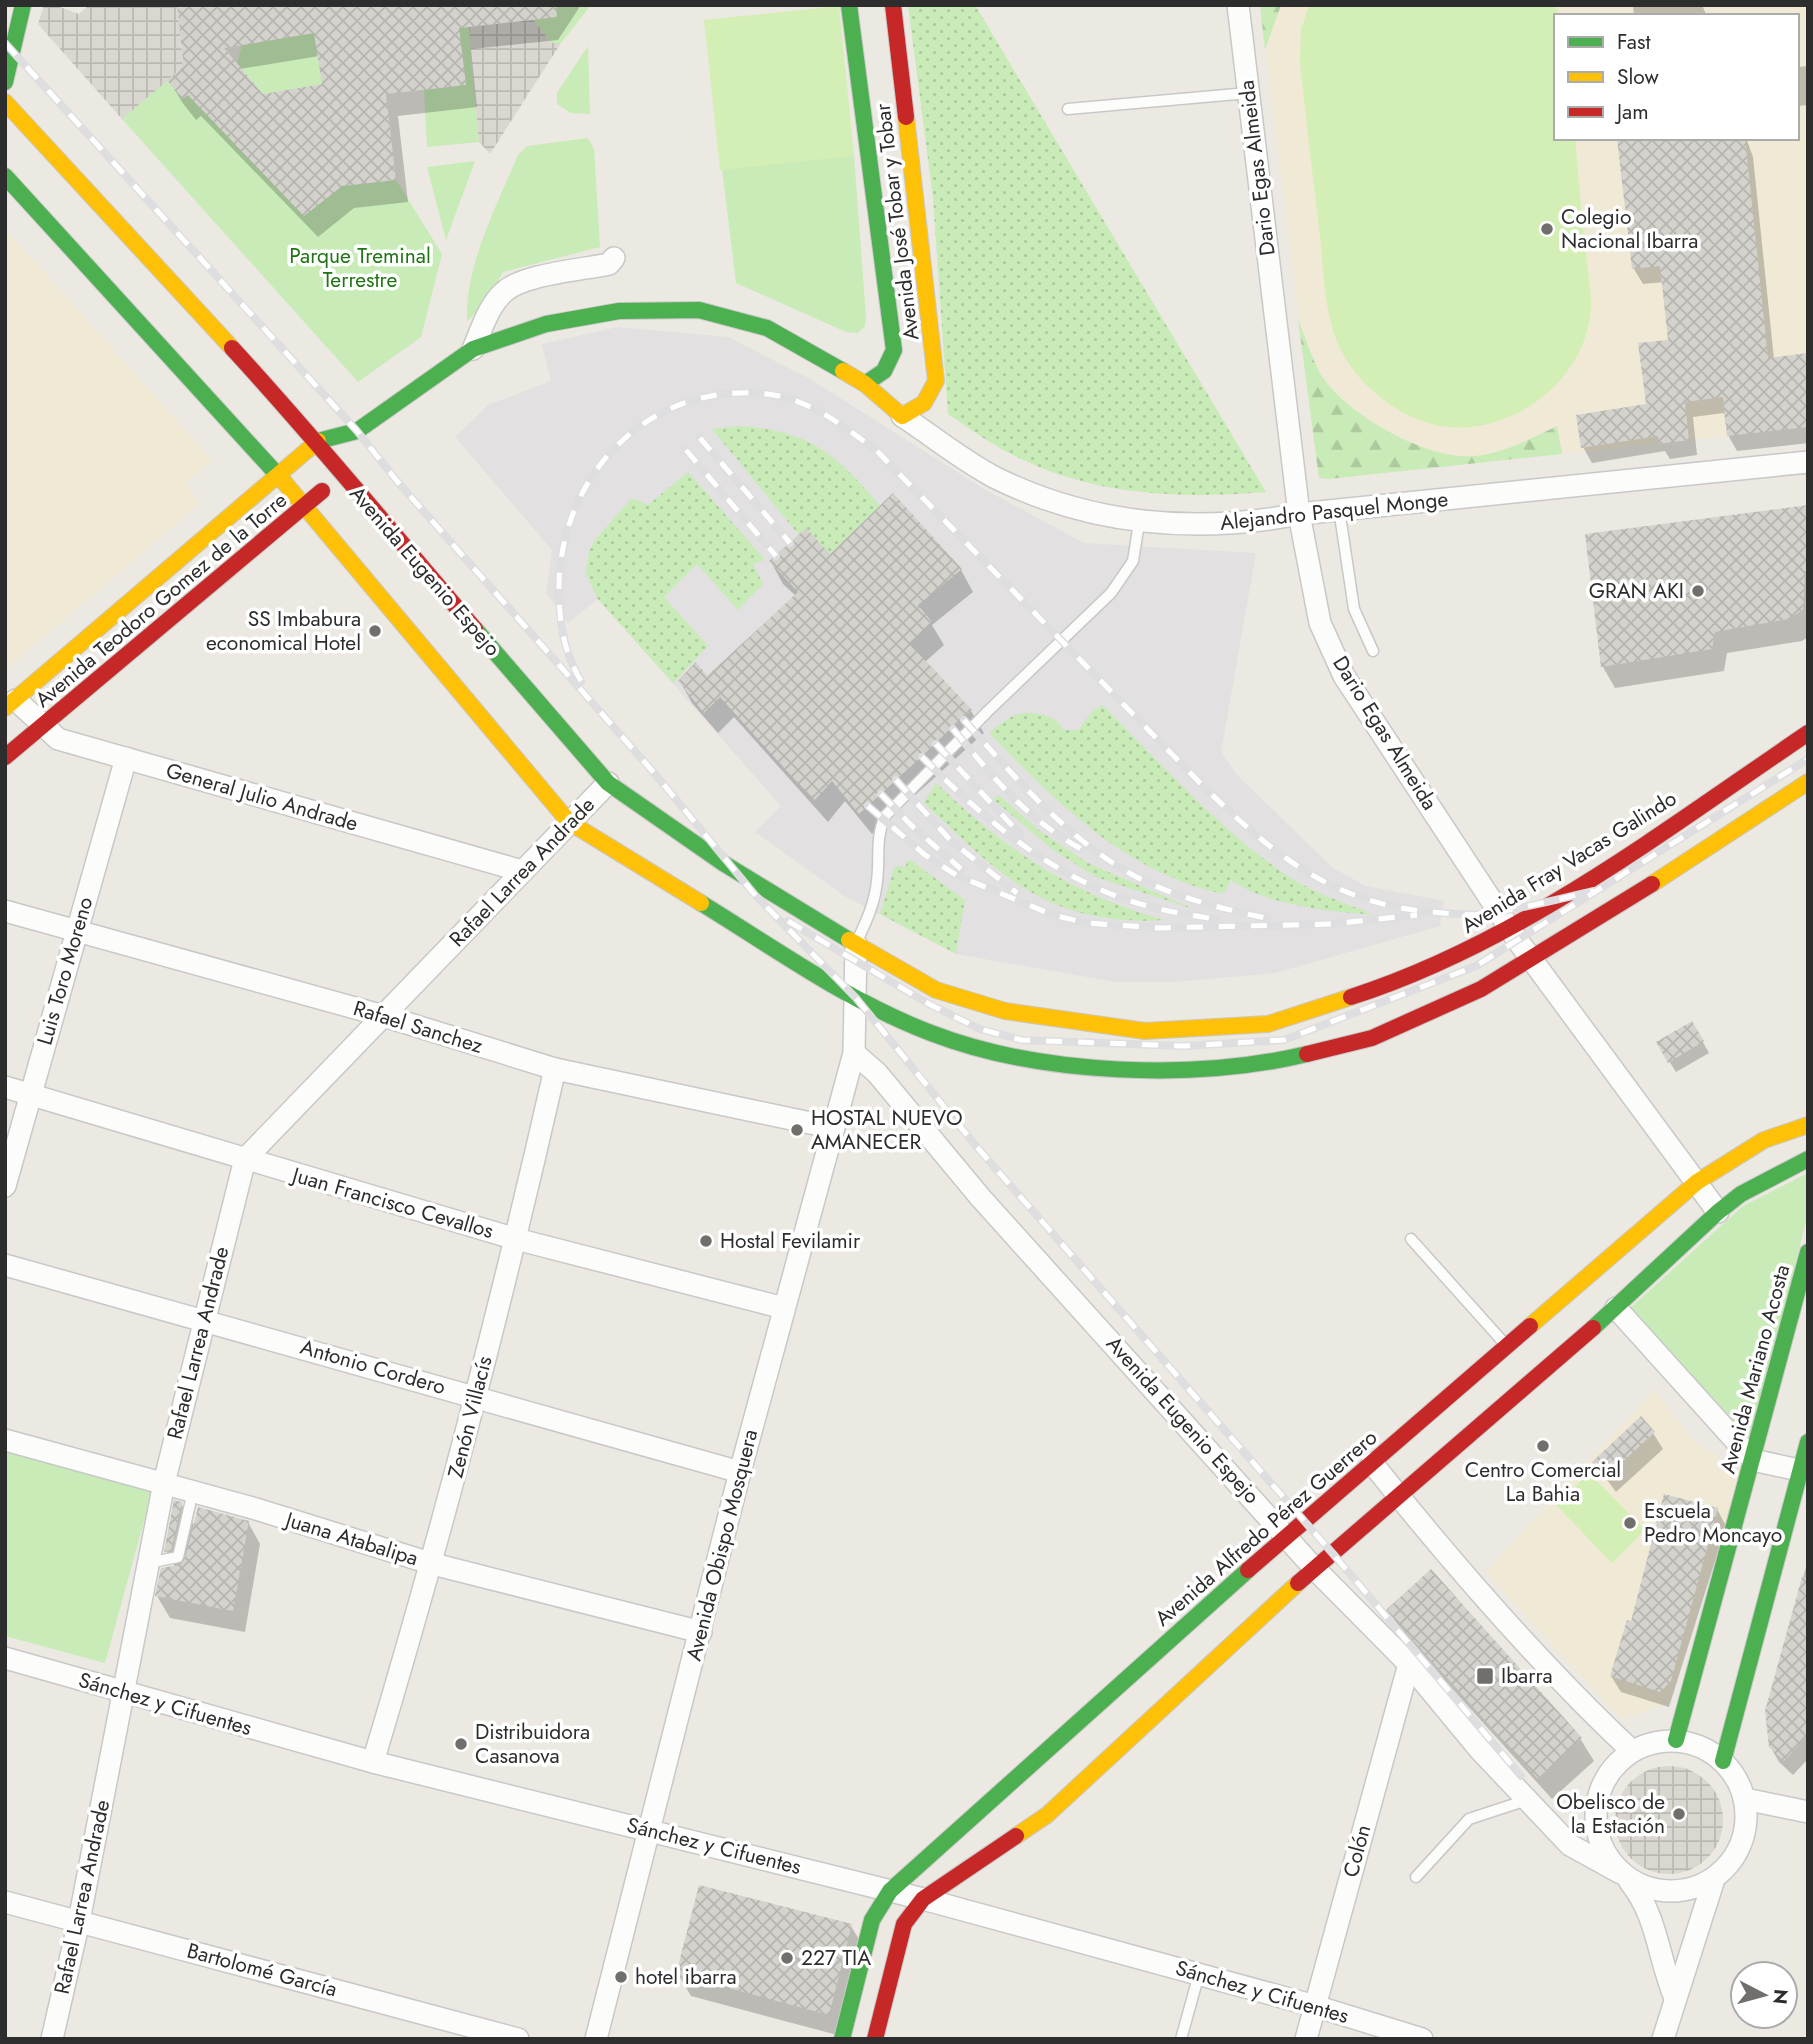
<svg xmlns="http://www.w3.org/2000/svg" width="1813" height="2044" viewBox="0 0 1813 2044" font-family="Jost,sans-serif">
<style>
.industrial{fill:#e2e0e1}
.education{fill:#f0e9d6;fill-rule:evenodd}
.grass{fill:url(#grass-dots)}
.forest{fill:url(#forest-firs)}
.park{fill:#c8ebb8}
.pitch{fill:#d4efb5}
.plaza{fill:url(#plaza-grid)}
.shadow{fill:#0003;fill-rule:evenodd}
.building{fill:url(#building-cross-hatch);fill-rule:evenodd}
.lines{fill:none;stroke-linecap:round;stroke-linejoin:round}
.lane-casing{stroke:#c9c8c8;stroke-width:13}
.street-casing{stroke:#c9c8c8;stroke-width:24}
.fast-casing{stroke:#c9c8c8;stroke-width:18}
.slow-casing{stroke:#c9c8c8;stroke-width:18}
.jam-casing{stroke:#c9c8c8;stroke-width:18}
.lane{stroke:#fcfcfb;stroke-width:10}
.street{stroke:#fcfcfb;stroke-width:21}
.fast{stroke:#4caf50;stroke-width:16}
.slow{stroke:#ffc107;stroke-width:16}
.jam{stroke:#c62828;stroke-width:16}
.rail-casing{stroke:#dedee0;stroke-width:8}
.rail{stroke:#fff;stroke-width:5;stroke-dasharray:16;stroke-linecap:butt}
.poi-dot{fill:#706f6c;stroke:#fff;stroke-width:2.5}
.labels{text-anchor:middle;stroke-width:7;stroke-linejoin:round;paint-order:stroke}
.street-label{font-size:21px;fill:#2d2d2d;stroke:#fff}
.poi-label{font-size:21px;fill:#2d2d2d;stroke:#fff;text-anchor:start}
.park-label{font-size:21px;fill:#1f7413;stroke:#fff}
</style>
<defs>
<pattern id="grass-dots" width="8" height="8" patternUnits="userSpaceOnUse" patternTransform="scale(1.75)"><rect width="8" height="8" fill="#c8ebb8"/><path d="M2 2h.1M6 6h.1" fill="none" stroke="#acca9e" stroke-width="1.8" stroke-linecap="round"/></pattern>
<pattern id="forest-firs" width="22" height="20" patternUnits="userSpaceOnUse" patternTransform="scale(1.75)"><rect width="22" height="20" fill="#c8ebb8"/><path d="M5 1l3.5 6h-7zM16 11l3.5 6h-7z" fill="#acca9e"/></pattern>
<pattern id="plaza-grid" width="8" height="8" patternUnits="userSpaceOnUse" patternTransform="scale(1.75)"><rect width="8" height="8" fill="#dad7d1"/><path d="M0 4h8M4 0v8" fill="none" stroke="#bbb9b4"/></pattern>
<pattern id="building-cross-hatch" width="8" height="8" patternUnits="userSpaceOnUse" patternTransform="scale(1.75)"><rect width="8" height="8" fill="#d4d2cd"/><path d="M0 0l8 8M0 8l8-8" fill="none" stroke="#b6b5b0"/></pattern>
</defs>
<rect width="100%" height="100%" fill="#ece9e2"/>
<polygon class="industrial" points="618,327 728,337 810,379 984,489 1084,543 1256,553 1221,752 1238,776 1333,868 1366,886 1444,901 1440,926 1275,973 1174,982 1116,982 956,954 846,897 755,832 781,806 598,599 568,623 546,593 552,550 455,437 488,405 551,381 542,344"/>
<g class="education">
<path d="M1260,5H1808V427L1329,479L1319,478ZM1556,16H1797V138H1556Z"/>
<polygon points="5,228 212,460 185,484 200,504 5,670"/>
<polygon points="1655,1390 1692,1439 1741,1473 1670,1702 1622,1720 1485,1572"/>
</g>
<g class="grass">
<path d="M908,5H975L1266,492C1179,499 1091,496 1011,454C989,443 969,428 948,414L933,198Z"/>
<path d="M739,426C808,430 836,454 880,506L830,554L799,535L712,429Z"/>
<polygon points="688,472 765,560 753,564 763,584 738,610 697,564 664,597 708,646 673,683 597,598 586,574 589,552 595,540 632,498 648,505"/>
<path d="M1102,705C1161,763 1217,828 1286,875C1312,892 1344,903 1373,914C1333,913 1264,904 1231,880L1223,894C1125,872 1057,803 989,733C1013,713 1025,706 1056,720L1063,730H1078L1091,713Z"/>
<path d="M936,783C1007,851 1069,893 1164,920C1049,927 1001,876 924,803Z"/>
<polygon points="999,795 1040,831 1088,863 1196,910 1096,877 1053,850 993,799"/>
<polygon points="909,859 965,900 956,954 880,914 895,866 905,867"/>
</g>
<g class="forest">
<polygon points="1260,5 1281,5 1265,50"/>
<path d="M1298,319C1305,337 1311,356 1320,373C1343,412 1416,453 1460,456C1492,459 1529,440 1557,426L1562,454L1329,479L1319,478Z"/>
</g>
<g class="park">
<polygon points="555,5 591,5 561,43 552,43 533,20 546,18"/>
<polygon points="704,20 854,156 866,317 865,326 858,333 846,332 736,283"/>
<polygon points="469,27 479,142 427,147 424,90 466,85 459,28"/>
<polygon points="314,33 322,84 263,94 237,63 242,45"/>
<polygon points="588,46 590,114 571,113 557,104 557,93"/>
<polygon points="167,80 182,99 188,95 304,216 342,186 396,180 442,254 421,337 358,382 122,119"/>
<path d="M588,138L594,149L600,247L503,272L484,306L467,321C465,264 497,206 518,155L527,146Z"/>
<polygon points="475,161 446,240 427,167"/>
<polygon points="1808,1173 1808,1213 1753,1434 1742,1435 1628,1310 1743,1206"/>
<polygon points="5,1451 152,1492 105,1663 5,1636"/>
</g>
<g class="pitch">
<path d="M1309,5H1555L1560,16H1556V138H1575C1578,177 1582,216 1586,254C1588,276 1594,301 1589,323C1577,385 1512,433 1448,427C1407,423 1362,390 1343,354C1324,319 1324,274 1320,235C1313,178 1306,120 1300,62L1301,30Z"/>
<polygon points="839,6 854,156 720,170 704,20"/>
<polygon points="1589,1473 1645,1530 1612,1563 1556,1505"/>
</g>
<g class="plaza">
<polygon points="44,5 54,5 79,14 89,5 177,5 183,60 181,69 122,119 38,24"/>
<polygon points="533,20 552,43 561,43 490,154 479,142 469,27"/>
<circle cx="1669" cy="1820" r="54"/>
</g>
<g class="shadow">
<path d="M179,5H581L558,40L471,49L477,107L398,116L408,202L354,208L318,237L201,116L196,120L182,102L169,80L182,70L185,60ZM319,56L324,86L262,96L240,69Z"/>
<polygon points="1633,5 1702,5 1707,16 1634,16"/>
<polygon points="1808,66 1808,105 1797,106 1797,67"/>
<polygon points="1619,138 1746,138 1753,157 1774,359 1808,355 1808,443 1737,451 1728,435 1724,413 1693,417 1697,455 1670,459 1665,451 1592,463 1583,447 1648,405 1670,341 1664,282 1643,284 1634,269"/>
<polygon points="892,495 961,570 973,592 932,625 944,645 925,662 971,711 984,733 872,834 845,801 828,822 734,717 718,733 692,703 680,681 707,678 796,596 783,584 771,562 830,556"/>
<polygon points="1808,507 1808,637 1802,641 1727,653 1724,671 1615,688 1603,667"/>
<polygon points="1692,1023 1709,1053 1676,1072 1658,1043"/>
<polygon points="1653,1433 1663,1449 1616,1492 1594,1462"/>
<polygon points="181,1504 195,1527 248,1522 260,1544 245,1632 170,1618 157,1596 175,1567 166,1551"/>
<polygon points="1717,1509 1726,1526 1669,1707 1621,1692 1611,1676"/>
<polygon points="1808,1560 1808,1759 1793,1775 1779,1762 1770,1746 1778,1666"/>
<polygon points="1431,1572 1581,1740 1594,1761 1552,1799 1401,1632 1389,1610"/>
<polygon points="851,1926 864,1948 841,2036 691,1996 678,1974"/>
</g>
<g class="building">
<path d="M177,5H556L557,17L459,28L466,85L386,94L396,180L342,186L304,216L188,95L182,99L167,80L181,69L183,60ZM314,33L322,84L263,94L224,48Z"/>
<polygon points="1617,138 1745,138 1768,358 1808,353 1808,427 1727,436 1723,397 1685,402 1689,440 1659,444 1658,436 1581,448 1576,415 1646,404 1638,343 1668,340 1660,266 1632,269"/>
<polygon points="893,493 962,569 918,605 932,622 909,643 972,710 859,814 832,781 814,801 720,697 704,713 678,681 696,662 707,676 798,592 769,561 806,528 830,554"/>
<polygon points="1808,505 1808,571 1805,571 1803,610 1789,619 1715,632 1712,649 1601,667 1585,534"/>
<polygon points="1692,1021 1704,1041 1668,1063 1656,1042"/>
<polygon points="1641,1416 1655,1432 1606,1477 1592,1462"/>
<polygon points="1664,1494 1718,1508 1671,1681 1660,1692 1610,1676 1627,1620 1631,1621"/>
<polygon points="174,1500 182,1502 171,1550 164,1552"/>
<polygon points="198,1507 249,1521 233,1611 155,1596 161,1568 180,1565 185,1559"/>
<polygon points="1431,1569 1582,1738 1538,1779 1386,1610"/>
<polygon points="1802,1577 1808,1578 1808,1735 1784,1761 1769,1747 1765,1711"/>
<polygon points="699,1885 852,1924 829,2015 676,1974"/>
</g>
<g class="lines">
<g class="lane-casing">
<g id="lane">
<polyline points="1068,109 1248,93"/>
<polyline points="1339,509 1354,609 1373,651"/>
<path d="M858,939C867,920 875,902 877,881C880,859 875,838 885,816L988,711L1111,593L1133,561L1139,523"/>
<polyline points="1411,1239 1505,1344"/>
<polyline points="149,1559 158,1561 178,1557 193,1491"/>
<polyline points="1416,1877 1469,1819 1527,1800"/>
<polyline points="1181,2039 1199,1974"/>
</g>
</g>
<g class="street-casing">
<g id="street">
<polyline points="1238,5 1299,514 1320,623 1344,676 1518,941 1718,1212"/>
<path d="M473,349C481,331 488,306 504,292C523,274 582,270 609,264L614,258"/>
<path d="M902,416C933,436 963,461 996,478C1091,525 1196,534 1299,514L1808,462"/>
<polyline points="16,700 58,739 522,871"/>
<polyline points="5,911 384,1016 555,1069 834,1128"/>
<polyline points="854,1053 877,1073 980,1197 1314,1568 1409,1664 1480,1750 1570,1845 1619,1872"/>
<polyline points="5,1087 516,1239 784,1308"/>
<polyline points="5,1186 126,758"/>
<polyline points="5,1265 740,1472"/>
<polyline points="1616,1308 1753,1460 1808,1472"/>
<polyline points="5,1440 256,1509 433,1564 701,1632"/>
<path d="M1372,1463C1452,1563 1538,1663 1632,1751"/>
<polyline points="5,1658 373,1762 923,1899 1315,2006 1422,2039"/>
<circle cx="1671" cy="1816" r="75"/>
<path d="M373,1762C442,1533 502,1302 555,1069"/>
<polyline points="1745,1799 1808,1812"/>
<path d="M1630,1882C1658,1917 1658,1958 1675,1998"/>
<polyline points="5,1902 518,2039"/>
<polyline points="52,2039 79,1921 164,1483 245,1159 608,783"/>
<polyline points="596,2039 740,1472 854,1053 856,944"/>
<polyline points="1306,2039 1409,1664"/>
<polyline points="1663,2039 1714,1879"/>
</g>
</g>
<g class="fast-casing">
<g id="fast">
<polyline points="849,5 894,350 884,371 865,384"/>
<polyline points="5,82 23,5"/>
<polyline points="5,176 284,482"/>
<polyline points="318,441 357,431 473,349 546,324 619,311 699,310 767,328 843,371"/>
<polyline points="475,629 608,783 723,863 849,940"/>
<path d="M701,903C776,949 849,1002 931,1033C1040,1075 1195,1081 1307,1054"/>
<polyline points="1593,1328 1718,1212 1741,1194 1808,1159"/>
<polyline points="1676,1740 1808,1252"/>
<polyline points="1723,1761 1808,1442"/>
<polyline points="842,2039 872,1920 890,1891 1248,1570"/>
</g>
</g>
<g class="slow-casing">
<g id="slow">
<polyline points="5,102 232,348"/>
<polyline points="843,371 865,384 902,416 924,403 936,381 906,117"/>
<polyline points="284,482 569,822 701,903"/>
<polyline points="5,708 318,441"/>
<polyline points="1652,884 1808,782"/>
<polyline points="849,940 936,990 1005,1011 1145,1031 1268,1024 1351,997"/>
<polyline points="1530,1326 1697,1182 1764,1140 1808,1125"/>
<polyline points="1016,1836 1047,1815 1298,1583"/>
</g>
</g>
<g class="jam-casing">
<g id="jam">
<polyline points="893,5 906,117"/>
<path d="M232,348C316,439 394,535 475,629"/>
<polyline points="5,757 322,491"/>
<path d="M1351,997C1519,943 1663,831 1808,733"/>
<polyline points="1307,1054 1372,1038 1481,989 1652,884"/>
<polyline points="1248,1570 1530,1326"/>
<polyline points="1298,1583 1593,1328"/>
<polyline points="875,2039 904,1924 923,1899 1016,1836"/>
</g>
</g>
<use href="#lane" class="lane"/>
<use href="#street" class="street"/>
<use href="#fast" class="fast"/>
<use href="#slow" class="slow"/>
<use href="#jam" class="jam"/>
<g class="rail-casing">
<g id="rail">
<polyline points="5,43 357,431 397,481 655,774 755,895 856,998 976,1146 1334,1555 1521,1776"/>
<polyline points="700,438 790,543"/>
<polyline points="686,450 776,556"/>
<path d="M581,681C562,649 559,620 559,584C562,472 651,381 767,394C810,399 845,427 878,452L1203,786C1272,853 1330,903 1431,912C1448,913 1467,916 1484,914C1521,909 1558,899 1594,891"/>
<path d="M964,720C1012,774 1061,832 1124,870C1166,895 1218,908 1266,918"/>
<path d="M953,729C995,779 1023,816 1081,849"/>
<polyline points="936,744 1021,835"/>
<path d="M922,757C979,814 1040,867 1116,896C1148,908 1182,914 1215,919"/>
<polyline points="896,780 951,841 1017,893"/>
<polyline points="881,794 912,826 961,869"/>
<polyline points="868,806 925,855 956,875 1053,915 1086,923 1160,928 1331,924 1417,915"/>
<polyline points="788,921 929,1004 980,1029 1021,1040 1184,1046 1284,1040 1476,966 1808,759"/>
</g>
</g>
<use href="#rail" class="rail"/>
</g>
<g class="poi-dot">
<circle cx="1547" cy="229" r="7"/>
<circle cx="1698" cy="591" r="7"/>
<circle cx="375" cy="631" r="7"/>
<circle cx="797" cy="1130" r="7"/>
<circle cx="706" cy="1241" r="7"/>
<circle cx="1543" cy="1446" r="7"/>
<circle cx="1630" cy="1523" r="7"/>
<rect x="1476" y="1667" width="18" height="18" rx="3.5"/>
<circle cx="461" cy="1744" r="7"/>
<circle cx="1679" cy="1814" r="7"/>
<circle cx="787" cy="1958" r="7"/>
<circle cx="621" cy="1977" r="7"/>
</g>
<g class="labels">
<g class="street-label">
<text transform="translate(1257 168) rotate(-97)" y="7">Dario Egas Almeida</text>
<text transform="translate(897 222) rotate(-97)" y="7">Avenida José Tobar y Tobar</text>
<text transform="translate(1334 511) rotate(-6)" y="7">Alejandro Pasquel Monge</text>
<text transform="translate(425 571) rotate(49)" y="7">Avenida Eugenio Espejo</text>
<text transform="translate(161 600) rotate(-40)" y="7">Avenida Teodoro Gomez de la Torre</text>
<text transform="translate(1385 733) rotate(58)" y="7">Dario Egas Almeida</text>
<text transform="translate(262 797) rotate(16)" y="7">General Julio Andrade</text>
<text transform="translate(1569 862) rotate(-32)" y="7">Avenida Fray Vacas Galindo</text>
<text transform="translate(522 872) rotate(-46)" y="7">Rafael Larrea Andrade</text>
<text transform="translate(65 971) rotate(-74)" y="7">Luis Toro Moreno</text>
<text transform="translate(418 1027) rotate(17)" y="7">Rafael Sanchez</text>
<text transform="translate(393 1203) rotate(16)" y="7">Juan Francisco Cevallos</text>
<text transform="translate(198 1343) rotate(-76)" y="7">Rafael Larrea Andrade</text>
<text transform="translate(373 1367) rotate(16)" y="7">Antonio Cordero</text>
<text transform="translate(1755 1369) rotate(-75)" y="7">Avenida Mariano Acosta</text>
<text transform="translate(470 1417) rotate(-76)" y="7">Zenón Villacís</text>
<text transform="translate(1183 1420) rotate(48)" y="7">Avenida Eugenio Espejo</text>
<text transform="translate(1266 1528) rotate(-41)" y="7">Avenida Alfredo Pérez Guerrero</text>
<text transform="translate(352 1539) rotate(17)" y="7">Juana Atabalipa</text>
<text transform="translate(722 1545) rotate(-76)" y="7">Avenida Obispo Mosquera</text>
<text transform="translate(165 1704) rotate(16)" y="7">Sánchez y Cifuentes</text>
<text transform="translate(714 1846) rotate(14)" y="7">Sánchez y Cifuentes</text>
<text transform="translate(1357 1851) rotate(-75)" y="7">Colón</text>
<text transform="translate(82 1897) rotate(-78)" y="7">Rafael Larrea Andrade</text>
<text transform="translate(262 1970) rotate(15)" y="7">Bartolomé García</text>
<text transform="translate(1262 1992) rotate(16)" y="7">Sánchez y Cifuentes</text>
</g>
<g class="poi-label">
<text x="1561" y="224">Colegio<tspan x="1561" dy="24">Nacional Ibarra</tspan></text>
<text x="1684" y="598" text-anchor="end">GRAN AKI</text>
<text x="361" y="626" text-anchor="end">SS Imbabura<tspan x="361" dy="24">economical Hotel</tspan></text>
<text x="811" y="1125">HOSTAL NUEVO<tspan x="811" dy="24">AMANECER</tspan></text>
<text x="720" y="1248">Hostal Fevilamir</text>
<text x="1543" y="1477" text-anchor="middle">Centro Comercial<tspan x="1543" dy="24">La Bahia</tspan></text>
<text x="1644" y="1518">Escuela<tspan x="1644" dy="24">Pedro Moncayo</tspan></text>
<text x="1501" y="1683">Ibarra</text>
<text x="475" y="1739">Distribuidora<tspan x="475" dy="24">Casanova</tspan></text>
<text x="1665" y="1809" text-anchor="end">Obelisco de<tspan x="1665" dy="24">la Estación</tspan></text>
<text x="801" y="1965">227 TIA</text>
<text x="635" y="1984">hotel ibarra</text>
</g>
<g class="park-label">
<text x="360" y="263">Parque Treminal<tspan x="360" dy="24">Terrestre</tspan></text>
</g>
</g>
<rect width="1813" height="2044" fill="none" stroke="#2d2d2d" stroke-width="14"/>
<rect x="1554" y="14" width="245" height="126" fill="#ffffff" stroke="#ababab" stroke-width="2"/>
<rect x="1568" y="37" width="35" height="10" fill="#4caf50" stroke="#ababab" stroke-width="2"/>
<text x="1617" y="49" font-size="21" fill="#2d2d2d">Fast</text>
<rect x="1568" y="72" width="35" height="10" fill="#ffc107" stroke="#ababab" stroke-width="2"/>
<text x="1617" y="84" font-size="21" fill="#2d2d2d">Slow</text>
<rect x="1568" y="107" width="35" height="10" fill="#c62828" stroke="#ababab" stroke-width="2"/>
<text x="1617" y="119" font-size="21" fill="#2d2d2d">Jam</text>
<g transform="translate(1764 1995) rotate(96)"><circle r="33" fill="#ffffff" stroke="#ababab" stroke-width="2"/>
<path d="M0-5L12 26L0 18L-12 26Z" fill="#706f6c"/>
<text y="-10" font-size="19" font-weight="bold" text-anchor="middle" fill="#2d2d2d">N</text>
</g>
</svg>
